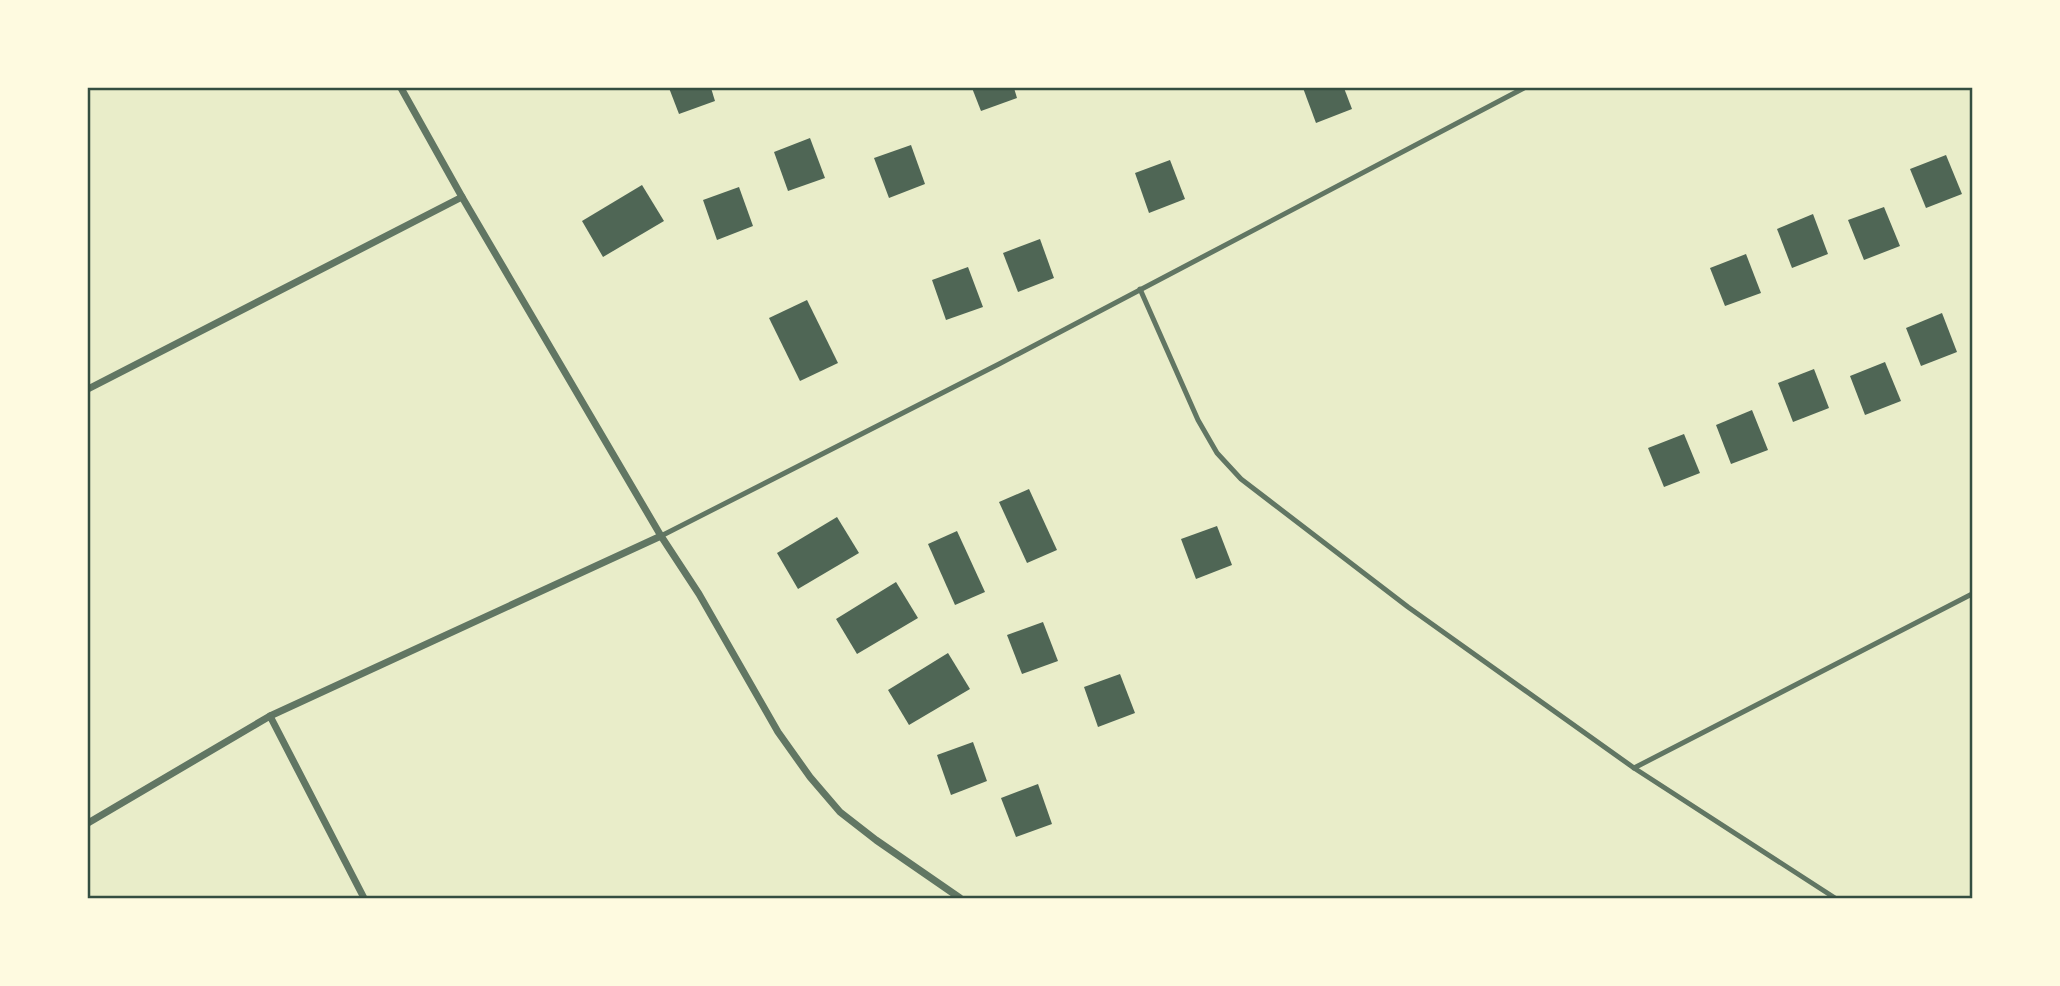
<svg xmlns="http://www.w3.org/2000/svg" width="2060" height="986" viewBox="0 0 2060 986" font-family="'Nunito Sans',sans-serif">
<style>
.building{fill:#4f6655}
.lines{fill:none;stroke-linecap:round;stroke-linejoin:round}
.service{stroke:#617663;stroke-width:5}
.minor{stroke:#617663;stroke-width:7}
.neatline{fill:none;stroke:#344e41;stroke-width:2.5}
</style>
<rect width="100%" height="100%" fill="#e9edc9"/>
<g class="building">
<polygon points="669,88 711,88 715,101 679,114"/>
<polygon points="972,88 1014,88 1017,98 981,111"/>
<polygon points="1303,88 1344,88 1352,109 1316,123"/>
<polygon points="810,138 825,178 788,191 774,152"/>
<polygon points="911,145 925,184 889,198 874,158"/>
<polygon points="1946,155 1962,194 1926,208 1910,169"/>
<polygon points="1170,160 1185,199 1149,213 1135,173"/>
<polygon points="642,185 664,221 603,257 582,221"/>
<polygon points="739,187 753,226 717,240 703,200"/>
<polygon points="1884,207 1900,246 1864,260 1848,220"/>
<polygon points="1813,214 1828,254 1792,268 1777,229"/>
<polygon points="1040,239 1054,278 1018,292 1003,253"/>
<polygon points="1746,254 1761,293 1725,306 1710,268"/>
<polygon points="968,267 983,307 946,320 932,280"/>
<polygon points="807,300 838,363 800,381 769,318"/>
<polygon points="1942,313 1957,352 1921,366 1906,328"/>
<polygon points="1885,362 1901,401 1865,415 1850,376"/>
<polygon points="1814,369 1829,408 1793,422 1778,383"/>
<polygon points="1752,410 1768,450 1731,464 1716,425"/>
<polygon points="1684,434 1700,473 1664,487 1648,448"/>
<polygon points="1029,489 1057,550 1027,563 999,502"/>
<polygon points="837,517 859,553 798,589 777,553"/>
<polygon points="1217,526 1232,565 1196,579 1181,539"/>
<polygon points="957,531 985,592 955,605 928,544"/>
<polygon points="896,582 918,618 857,654 836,619"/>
<polygon points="1043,622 1058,661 1022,674 1007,635"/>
<polygon points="948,653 970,689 909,725 888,690"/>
<polygon points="1120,674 1135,713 1098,727 1084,687"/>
<polygon points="973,742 987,781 951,795 937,755"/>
<polygon points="1038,784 1052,824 1016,837 1001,798"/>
</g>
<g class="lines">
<g class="service">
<polyline points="1140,289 1198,420 1217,453 1241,479 1408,607 1634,768 1835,898"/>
<polyline points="661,536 999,364 1524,88"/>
<polyline points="1634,768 1972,594"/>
</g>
<g class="minor">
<polyline points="401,88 462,197 661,536 699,594 778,732 810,777 840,812 876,840 960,898"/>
<polyline points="88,389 462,197"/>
<polyline points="270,716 661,536"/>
<polyline points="88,823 270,716 364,898"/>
</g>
</g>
<rect width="2060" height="986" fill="none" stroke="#fefae0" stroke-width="178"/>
<rect x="89" y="89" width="1882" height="808" class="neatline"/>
</svg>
